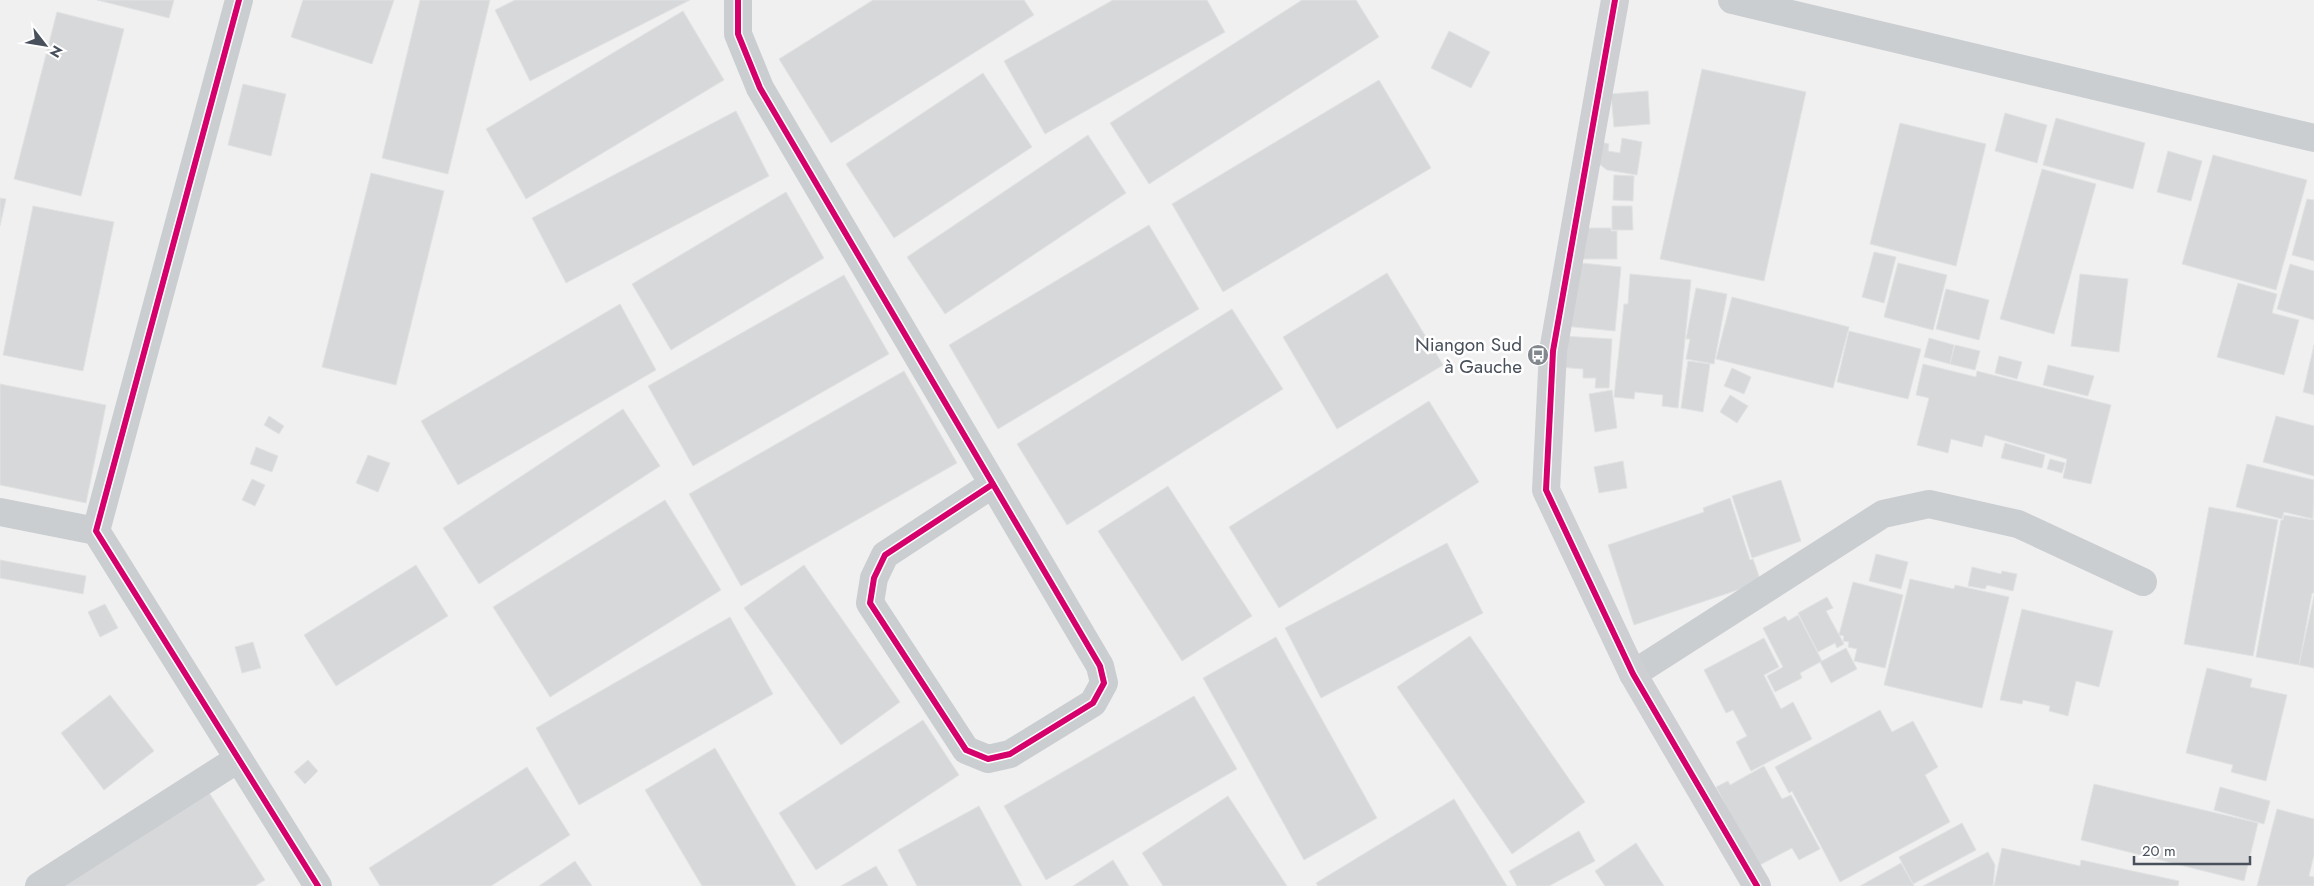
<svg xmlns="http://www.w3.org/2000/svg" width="2314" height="886" viewBox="0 0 2314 886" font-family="Jost,sans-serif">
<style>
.building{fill:#d7d8da;stroke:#e1e2e3}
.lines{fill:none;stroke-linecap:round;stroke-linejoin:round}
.street{stroke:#cbced1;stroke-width:28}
.secondary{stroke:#cdcfd2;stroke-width:28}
.cycleway-casing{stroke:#fff;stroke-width:9}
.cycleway{stroke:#d6006c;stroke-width:6}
.labels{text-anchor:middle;stroke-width:5;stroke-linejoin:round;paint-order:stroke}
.poi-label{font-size:19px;fill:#48505b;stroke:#fff;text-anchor:end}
</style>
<rect width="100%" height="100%" fill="#f0f0f0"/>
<g class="building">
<polygon points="97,0 174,0 169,18"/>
<polygon points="303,0 394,0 372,64 291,37"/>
<polygon points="420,0 490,0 448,174 382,158"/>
<polygon points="515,0 690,0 530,81 495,10"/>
<polygon points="873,0 1024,0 1034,15 831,143 779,59"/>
<polygon points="1113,0 1207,0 1225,32 1045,134 1004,61"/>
<polygon points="1302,0 1356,0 1379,37 1149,184 1110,123"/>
<polygon points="683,11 724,80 526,199 486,129"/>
<polygon points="57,12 124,29 81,196 14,179"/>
<polygon points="1449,31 1490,52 1471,88 1431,68"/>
<polygon points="1702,69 1806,92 1764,281 1660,259"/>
<polygon points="983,73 1032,147 894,238 846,164"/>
<polygon points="1379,80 1431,168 1223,292 1172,204"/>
<polygon points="243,84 286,94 271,156 228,145"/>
<polygon points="1648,91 1650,124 1614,127 1611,94"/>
<polygon points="736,111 769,176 566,283 532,218"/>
<polygon points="2005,113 2047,125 2037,163 1995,151"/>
<polygon points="2056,118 2145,143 2133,189 2043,165"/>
<polygon points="1900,123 1986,144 1956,266 1870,244"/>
<polygon points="1088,135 1126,193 945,314 907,257"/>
<polygon points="1622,138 1642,142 1637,175 1607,170 1594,160 1597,141 1609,144 1608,151 1620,153"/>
<polygon points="2168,151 2202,161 2191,201 2157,192"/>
<polygon points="2213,155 2307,180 2276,290 2182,264"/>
<polygon points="2042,169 2096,184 2054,334 2000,319"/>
<polygon points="371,173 444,191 396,385 322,367"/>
<polygon points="1614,175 1634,176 1633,201 1613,200"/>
<polygon points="786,192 824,258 671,350 632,284"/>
<polygon points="0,198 6,199 0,226"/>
<polygon points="2307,199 2314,200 2314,261 2292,255"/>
<polygon points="33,206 114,222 83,371 3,355"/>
<polygon points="1612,206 1632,206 1633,230 1612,230"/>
<polygon points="1149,225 1199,309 998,429 949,345"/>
<polygon points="1576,228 1611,228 1611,231 1617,231 1617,259 1576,259"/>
<polygon points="1874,252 1896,257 1884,303 1862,297"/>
<polygon points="1571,262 1621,267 1615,331 1564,326"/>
<polygon points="1898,263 1947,275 1933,330 1884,317"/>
<polygon points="2290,264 2314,271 2314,320 2277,309"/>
<polygon points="1387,273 1443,365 1337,429 1283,337"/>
<polygon points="1630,274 1691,280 1678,408 1662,406 1663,395 1635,392 1634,399 1614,397 1624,304 1628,304"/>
<polygon points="2080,274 2128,279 2119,352 2071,346"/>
<polygon points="844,275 889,354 693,466 648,386"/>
<polygon points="2238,283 2277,294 2272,313 2299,320 2284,375 2217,357"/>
<polygon points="1696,288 1727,294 1714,364 1686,359 1690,339 1686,339"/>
<polygon points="1946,289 1989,300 1979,340 1936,329"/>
<polygon points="1732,297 1849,327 1833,388 1716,359"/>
<polygon points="620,304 656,370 458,485 421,421"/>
<polygon points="1232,309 1283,389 1067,525 1017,444"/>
<polygon points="1849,331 1921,349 1908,399 1837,382"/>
<polygon points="1562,336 1612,339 1609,388 1595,388 1596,378 1583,378 1583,369 1559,367"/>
<polygon points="1929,338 1954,345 1950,364 1924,357"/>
<polygon points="1955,345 1980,351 1975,370 1950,364"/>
<polygon points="2314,345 2314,395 2303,392"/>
<polygon points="1999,356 2022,362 2017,379 1995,373"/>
<polygon points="1688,361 1710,364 1703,412 1681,408"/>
<polygon points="1923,364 1976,377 1977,371 2111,405 2091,484 2063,478 2067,459 1985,435 1982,447 1951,439 1948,453 1917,445 1929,398 1916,395"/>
<polygon points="2048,365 2094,376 2088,396 2043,385"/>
<polygon points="1732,368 1751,377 1744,394 1724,386"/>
<polygon points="904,371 957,463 741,586 689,494"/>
<polygon points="0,384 106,405 86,503 0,485"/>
<polygon points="1612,390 1617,428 1595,432 1589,394"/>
<polygon points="1730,395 1748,406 1737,423 1720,412"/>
<polygon points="1429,401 1479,482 1279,608 1229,527"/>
<polygon points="623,409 660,466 479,584 443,528"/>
<polygon points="269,416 284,426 279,434 264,425"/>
<polygon points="2276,416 2314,426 2314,476 2263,462"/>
<polygon points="2005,443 2045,455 2042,468 2001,458"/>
<polygon points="256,447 278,456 272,472 250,464"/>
<polygon points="368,455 390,463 378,492 356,483"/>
<polygon points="2050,459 2065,463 2062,473 2047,469"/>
<polygon points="1623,461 1627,488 1599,493 1594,467"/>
<polygon points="2247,464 2314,480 2313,519 2284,512 2282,519 2236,507"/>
<polygon points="252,479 265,485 255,506 242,500"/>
<polygon points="1781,480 1801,541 1752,558 1732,496"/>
<polygon points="1168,486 1252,616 1182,661 1098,531"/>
<polygon points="1730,498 1750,560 1753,559 1761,582 1634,625 1608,545 1704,512 1703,508"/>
<polygon points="665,500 721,590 550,697 493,607"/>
<polygon points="2209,507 2278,520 2253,656 2184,644"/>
<polygon points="2284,515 2314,520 2314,593 2312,593 2299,665 2256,657 2281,520 2283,520"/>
<polygon points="1447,543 1483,613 1321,698 1285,628"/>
<polygon points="1876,554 1908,562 1901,589 1869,581"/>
<polygon points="0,560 86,576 83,594 0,578"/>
<polygon points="416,565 448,616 336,686 304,635"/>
<polygon points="804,565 900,702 841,745 744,608"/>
<polygon points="1972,567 2001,574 2002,571 2017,574 2013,591 1987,585 1985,589 1968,586"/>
<polygon points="1910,579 1954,589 1955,585 2009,597 1982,708 1884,685"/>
<polygon points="1853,582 1903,595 1885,668 1854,661 1857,649 1848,647 1849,642 1843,641 1844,636 1839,635"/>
<polygon points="2314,596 2314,668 2299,665"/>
<polygon points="1827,597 1833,608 1826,611 1844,644 1837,648 1835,643 1818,652 1798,613"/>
<polygon points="105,604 118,628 100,637 88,612"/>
<polygon points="2022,609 2113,631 2099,687 2076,681 2068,716 2049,711 2050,706 2023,700 2022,704 2000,700"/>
<polygon points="1798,615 1822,661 1800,673 1802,678 1775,692 1767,676 1783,667 1763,628 1785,616 1788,621"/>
<polygon points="730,617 773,694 579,805 536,728"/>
<polygon points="1470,636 1585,802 1512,854 1397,687"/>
<polygon points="1276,637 1377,818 1304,860 1203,678"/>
<polygon points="1764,638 1779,667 1764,675 1781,709 1793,702 1812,739 1751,771 1736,742 1747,736 1733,710 1726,713 1704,670"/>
<polygon points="253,642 261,668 242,673 235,647"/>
<polygon points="1846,648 1857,669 1831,683 1820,662"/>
<polygon points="2207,668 2252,679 2250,687 2287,695 2266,781 2231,772 2233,765 2186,753"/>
<polygon points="110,695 154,751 104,790 61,733"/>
<polygon points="1194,696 1237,769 1046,880 1004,806"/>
<polygon points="1880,710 1892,732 1913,721 1938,767 1925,775 1950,822 1840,882 1792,791 1789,793 1775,767"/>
<polygon points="923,720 959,775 816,870 779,813"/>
<polygon points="715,748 796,886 702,886 645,790"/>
<polygon points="308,760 318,771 305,784 294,772"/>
<polygon points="1764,766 1782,799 1791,795 1820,849 1799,860 1792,848 1758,866 1716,787 1728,781 1730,785"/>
<polygon points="527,767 570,835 491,886 380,886 369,868"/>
<polygon points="2094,784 2258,823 2244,881 2081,840"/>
<polygon points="2220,787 2270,801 2264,824 2214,810"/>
<polygon points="208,791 265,880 255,886 61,886"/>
<polygon points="1228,796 1287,886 1163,886 1142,853"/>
<polygon points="1454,799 1507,886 1318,886 1316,883"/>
<polygon points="979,806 1022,886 917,886 898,850"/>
<polygon points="2277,809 2314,819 2314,855 2309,876 2314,877 2314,886 2257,886"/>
<polygon points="1962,823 1976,850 1913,884 1899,857"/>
<polygon points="1579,831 1595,861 1549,886 1517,886 1509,871"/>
<polygon points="1636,843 1664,886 1605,886 1595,871"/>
<polygon points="2002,848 2080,866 2081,860 2179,881 2178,886 1994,886"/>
<polygon points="1988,852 1995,865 1993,886 1923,886"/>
<polygon points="1113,860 1129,886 1073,886"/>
<polygon points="575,861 592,886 539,886"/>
<polygon points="1901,863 1914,886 1860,886"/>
<polygon points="876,866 888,886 841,886"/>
</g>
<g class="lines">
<g class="street">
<polyline points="239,0 96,531 318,886"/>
<polyline points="738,0 738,34 760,88 1100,666 1104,683 1093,703 1010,754 988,759 966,750 870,603 874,578 885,555 993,484"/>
<polyline points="1732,0 2314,138"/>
<polyline points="0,512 96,531"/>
<polyline points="1633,674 1883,514 1929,504 2018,524 2143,582"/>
<polyline points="39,886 238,759"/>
</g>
<polyline class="secondary" points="1615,0 1553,351 1546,490 1633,674 1757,886"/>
<g class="cycleway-casing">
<g id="cycleway">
<polyline points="239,0 96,531 318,886"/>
<polyline points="738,0 738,34 760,88 1100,666 1104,683 1093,703 1010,754 988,759 966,750 870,603 874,578 885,555 993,484"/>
<polyline points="1615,0 1553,351 1546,490 1633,674 1757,886"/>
</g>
</g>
<use href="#cycleway" class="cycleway"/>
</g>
<defs>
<g id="bus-disc" transform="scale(1.125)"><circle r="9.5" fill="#83888f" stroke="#fff"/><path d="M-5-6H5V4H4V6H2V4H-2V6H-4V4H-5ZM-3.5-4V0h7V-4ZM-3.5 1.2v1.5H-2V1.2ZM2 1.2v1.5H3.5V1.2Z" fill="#fff"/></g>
</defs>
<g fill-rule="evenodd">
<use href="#bus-disc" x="1538" y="355"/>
</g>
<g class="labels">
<g class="poi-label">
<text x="1522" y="351">Niangon Sud<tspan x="1522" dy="22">à Gauche</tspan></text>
</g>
</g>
<g transform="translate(45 45) rotate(121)" stroke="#ffffff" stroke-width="4" paint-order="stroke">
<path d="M0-4L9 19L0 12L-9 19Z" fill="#48505b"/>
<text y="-8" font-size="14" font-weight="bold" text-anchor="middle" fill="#48505b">N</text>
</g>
<path d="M2134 856v8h116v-8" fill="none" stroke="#48505b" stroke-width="2.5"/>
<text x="2142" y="856" font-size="15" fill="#48505b" stroke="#ffffff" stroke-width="4" paint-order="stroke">20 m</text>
</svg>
